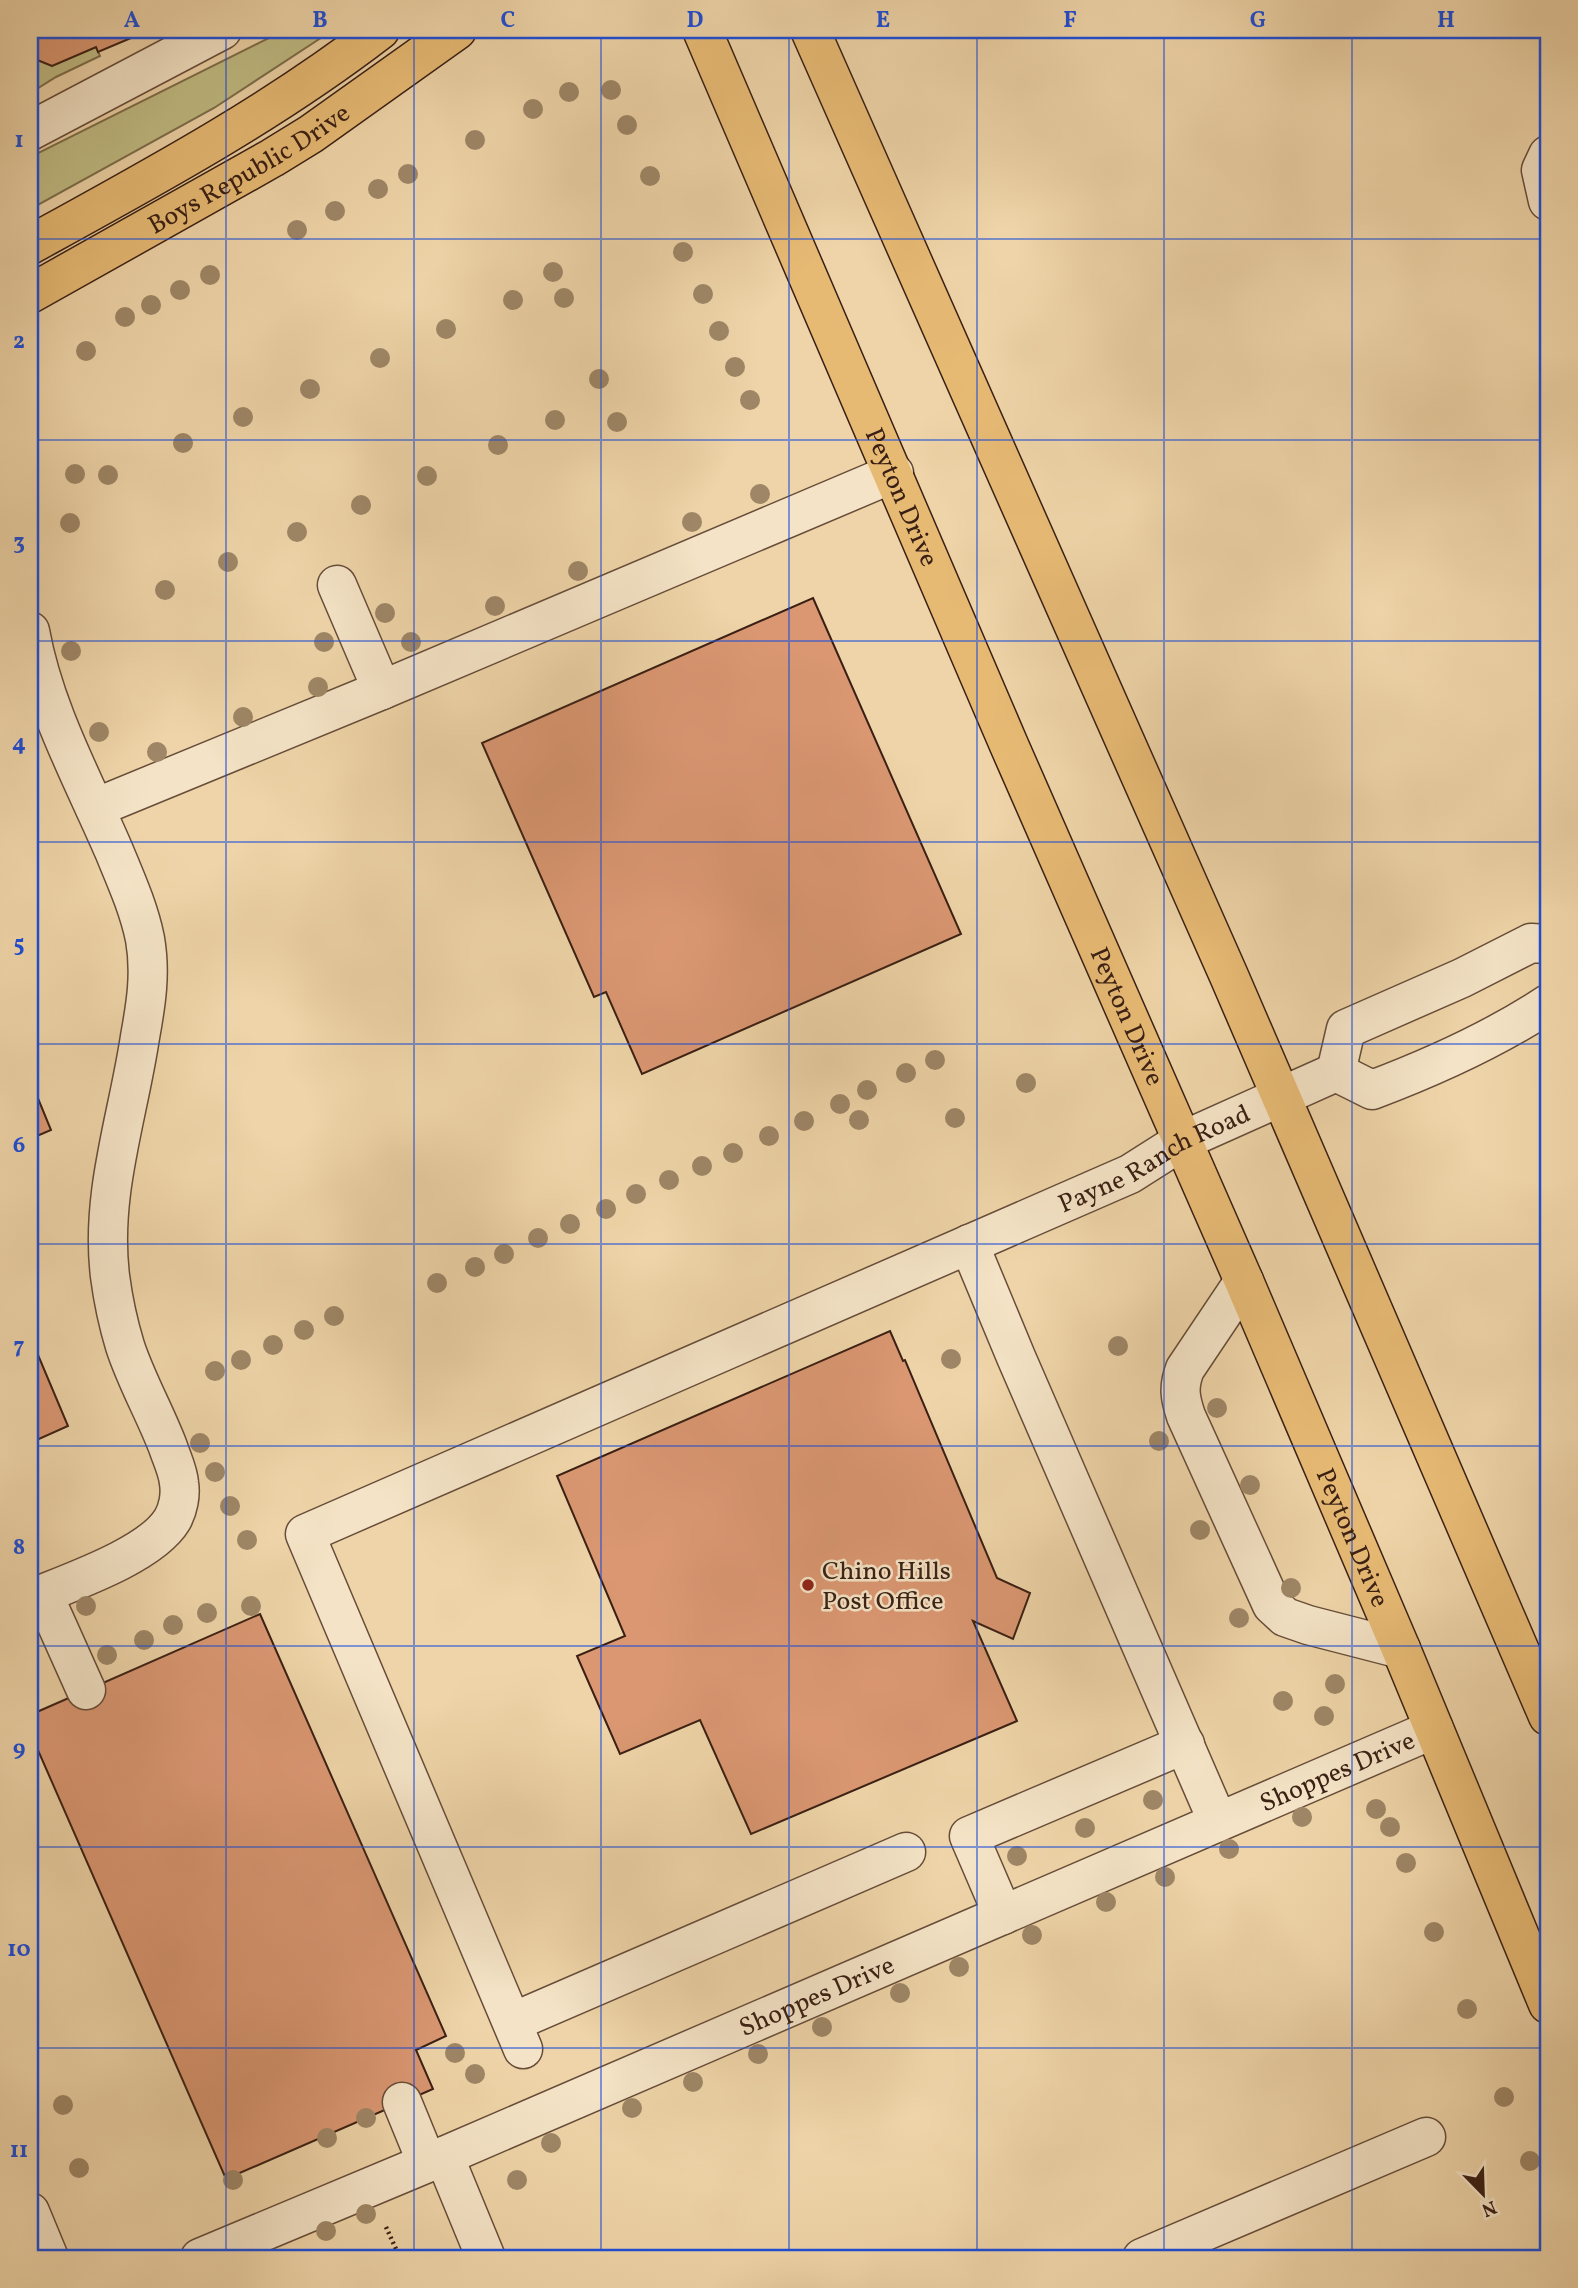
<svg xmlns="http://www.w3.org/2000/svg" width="1578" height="2288" viewBox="0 0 1578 2288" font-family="Vollkorn,serif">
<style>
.green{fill:#c0bb83;stroke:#7d6e4c;stroke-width:2}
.building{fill:#da9772;stroke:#3a2014;stroke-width:2}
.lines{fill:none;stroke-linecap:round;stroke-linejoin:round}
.minor-casing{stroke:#674d39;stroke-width:41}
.major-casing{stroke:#3a2014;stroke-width:41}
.path{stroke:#3a2014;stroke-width:4.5;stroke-dasharray:2 3.5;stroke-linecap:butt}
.minor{stroke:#f4e3c6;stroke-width:38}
.major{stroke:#e7ba74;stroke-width:38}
.tree{fill:#9e8666}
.grid{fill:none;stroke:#1d4ed8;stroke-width:2;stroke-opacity:0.55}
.poi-dot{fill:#8f2418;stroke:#f4e3c6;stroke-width:2.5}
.labels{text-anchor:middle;stroke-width:5;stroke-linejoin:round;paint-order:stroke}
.street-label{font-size:26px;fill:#3a2014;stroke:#f4e3c6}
.poi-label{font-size:26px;fill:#3a2014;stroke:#f4e3c6;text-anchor:start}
.neatline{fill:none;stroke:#1d4ed8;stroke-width:2.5}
.grid-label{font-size:23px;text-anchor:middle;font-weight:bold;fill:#1d4ed8}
</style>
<rect width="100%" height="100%" fill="#eed4a8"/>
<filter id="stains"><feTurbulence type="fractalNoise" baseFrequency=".00286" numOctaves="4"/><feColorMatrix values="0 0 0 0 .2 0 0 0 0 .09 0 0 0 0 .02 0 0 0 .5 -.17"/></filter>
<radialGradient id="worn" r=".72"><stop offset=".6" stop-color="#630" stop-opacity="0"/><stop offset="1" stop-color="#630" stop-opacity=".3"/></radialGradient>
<g class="green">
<polygon points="285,30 333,30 214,108 36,206 33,202 30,203 30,157"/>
<polygon points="96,47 100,56 56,77 35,90 30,91 30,57 52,66"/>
</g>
<g class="building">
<polygon points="30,30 150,30 98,52 96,47 52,66 30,57"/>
<polygon points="813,598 961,934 642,1074 606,992 594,997 482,743"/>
<polygon points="30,1079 51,1130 30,1139"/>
<polygon points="890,1331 903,1361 905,1360 997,1578 1030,1593 1013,1639 973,1621 1017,1721 751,1834 700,1720 620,1754 577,1656 625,1636 557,1476"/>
<polygon points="30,1336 68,1426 30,1443"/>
<polygon points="260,1614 446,2036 416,2050 433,2089 226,2179 30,1732 30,1715"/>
</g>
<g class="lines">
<g class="minor-casing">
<g id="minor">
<polyline points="30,131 222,30"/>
<polyline points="1548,155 1541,170 1548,201"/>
<polyline points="337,585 382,690"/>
<path d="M30,631C44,709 83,779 114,851C126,880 139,909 145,939C151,973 146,1004 140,1037C128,1117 100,1194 110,1276C113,1299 118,1323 125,1346C136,1380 155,1413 168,1447C172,1459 178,1471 179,1483C181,1495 178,1510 172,1520C150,1556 68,1583 30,1599"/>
<polyline points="95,808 382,690 894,473"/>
<polyline points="1336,1072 1346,1029 1462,978 1531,943 1548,944"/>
<path d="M1336,1072L1372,1090C1433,1067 1493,1040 1548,1004"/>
<polyline points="969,1244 1016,1357 1218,1822"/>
<path d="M1244,1281L1185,1369C1178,1387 1180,1398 1186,1416L1272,1605L1285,1617L1308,1625L1401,1649"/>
<polyline points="43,1594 86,1690"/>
<polyline points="1003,1915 969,1836 1185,1744"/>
<polyline points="513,2022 906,1852"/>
<path id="s1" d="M523,2049L305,1534L1130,1174L1182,1141L1336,1072"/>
<polyline points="402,2102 427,2163"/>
<polyline points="444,2156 486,2258"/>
<polyline points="30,2212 49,2258"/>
<path id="s2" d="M200,2258L444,2156L1434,1729"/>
<polyline points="1142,2258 1426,2137"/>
</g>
</g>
<g class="major-casing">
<g id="major">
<path id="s3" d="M702,30L1009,745L1244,1281L1401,1649L1548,2004"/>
<polyline points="810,30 1229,976 1548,1716"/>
<path d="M30,245C150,179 271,114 380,30"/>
<path id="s4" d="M30,294L272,158L311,134L457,30"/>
</g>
</g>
<g class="path">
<polyline points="30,856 38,852"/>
<polyline points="386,2227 400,2258"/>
</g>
<use href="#minor" class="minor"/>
<use href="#major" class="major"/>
</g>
<g class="tree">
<circle cx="611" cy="90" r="10"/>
<circle cx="569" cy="92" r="10"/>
<circle cx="533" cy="109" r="10"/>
<circle cx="627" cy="125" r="10"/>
<circle cx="475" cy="140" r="10"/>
<circle cx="408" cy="174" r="10"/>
<circle cx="650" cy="176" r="10"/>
<circle cx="378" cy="189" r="10"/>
<circle cx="335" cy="211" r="10"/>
<circle cx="297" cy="230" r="10"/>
<circle cx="683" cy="252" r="10"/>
<circle cx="553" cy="272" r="10"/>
<circle cx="210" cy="275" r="10"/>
<circle cx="180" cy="290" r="10"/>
<circle cx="703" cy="294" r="10"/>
<circle cx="564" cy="298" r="10"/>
<circle cx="513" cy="300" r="10"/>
<circle cx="151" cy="305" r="10"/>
<circle cx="125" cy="317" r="10"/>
<circle cx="446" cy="329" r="10"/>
<circle cx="719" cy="331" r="10"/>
<circle cx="86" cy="351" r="10"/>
<circle cx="380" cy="358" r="10"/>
<circle cx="735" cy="367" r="10"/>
<circle cx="599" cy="379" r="10"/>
<circle cx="310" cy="389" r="10"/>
<circle cx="750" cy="400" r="10"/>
<circle cx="243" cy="417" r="10"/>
<circle cx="555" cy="420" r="10"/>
<circle cx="617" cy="422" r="10"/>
<circle cx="183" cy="443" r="10"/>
<circle cx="498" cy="445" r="10"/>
<circle cx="75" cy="474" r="10"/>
<circle cx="108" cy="475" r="10"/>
<circle cx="427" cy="476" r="10"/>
<circle cx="760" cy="494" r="10"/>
<circle cx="361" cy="505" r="10"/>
<circle cx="692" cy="522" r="10"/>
<circle cx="70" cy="523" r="10"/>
<circle cx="297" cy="532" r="10"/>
<circle cx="228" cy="562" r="10"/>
<circle cx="578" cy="571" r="10"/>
<circle cx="165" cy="590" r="10"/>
<circle cx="495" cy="606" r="10"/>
<circle cx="385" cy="613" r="10"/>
<circle cx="324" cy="642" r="10"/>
<circle cx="411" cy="642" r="10"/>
<circle cx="71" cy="651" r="10"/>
<circle cx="318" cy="687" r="10"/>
<circle cx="243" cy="717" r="10"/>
<circle cx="99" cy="732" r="10"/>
<circle cx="157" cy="752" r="10"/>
<circle cx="935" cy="1060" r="10"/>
<circle cx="906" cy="1073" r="10"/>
<circle cx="1026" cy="1083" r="10"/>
<circle cx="867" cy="1090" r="10"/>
<circle cx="840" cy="1104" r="10"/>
<circle cx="955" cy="1118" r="10"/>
<circle cx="859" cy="1120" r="10"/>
<circle cx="804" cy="1121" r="10"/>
<circle cx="769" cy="1136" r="10"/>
<circle cx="733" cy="1153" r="10"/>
<circle cx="702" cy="1166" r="10"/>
<circle cx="669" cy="1180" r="10"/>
<circle cx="636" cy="1194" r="10"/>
<circle cx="606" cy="1209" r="10"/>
<circle cx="570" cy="1224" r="10"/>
<circle cx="538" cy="1238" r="10"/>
<circle cx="504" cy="1254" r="10"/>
<circle cx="475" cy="1267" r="10"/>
<circle cx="437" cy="1283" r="10"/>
<circle cx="334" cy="1316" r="10"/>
<circle cx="304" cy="1330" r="10"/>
<circle cx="273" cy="1345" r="10"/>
<circle cx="1118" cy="1346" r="10"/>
<circle cx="951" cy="1359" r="10"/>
<circle cx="241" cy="1360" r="10"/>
<circle cx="215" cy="1371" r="10"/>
<circle cx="1217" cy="1408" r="10"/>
<circle cx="1159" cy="1441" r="10"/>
<circle cx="200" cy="1443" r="10"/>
<circle cx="215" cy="1472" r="10"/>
<circle cx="1250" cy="1485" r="10"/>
<circle cx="230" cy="1506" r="10"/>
<circle cx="1200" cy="1530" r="10"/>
<circle cx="247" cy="1540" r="10"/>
<circle cx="1291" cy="1588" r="10"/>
<circle cx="86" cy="1606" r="10"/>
<circle cx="251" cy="1606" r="10"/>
<circle cx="207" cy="1613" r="10"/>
<circle cx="1239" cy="1618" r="10"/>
<circle cx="173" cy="1625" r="10"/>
<circle cx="144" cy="1640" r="10"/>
<circle cx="107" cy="1655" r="10"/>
<circle cx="1335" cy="1684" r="10"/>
<circle cx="1283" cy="1701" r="10"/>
<circle cx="1324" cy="1716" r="10"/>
<circle cx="1153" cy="1800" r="10"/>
<circle cx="1376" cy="1809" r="10"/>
<circle cx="1302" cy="1817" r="10"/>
<circle cx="1390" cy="1827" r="10"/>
<circle cx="1085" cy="1828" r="10"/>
<circle cx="1229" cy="1849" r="10"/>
<circle cx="1017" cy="1856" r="10"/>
<circle cx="1406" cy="1863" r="10"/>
<circle cx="1165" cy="1877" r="10"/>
<circle cx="1106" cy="1902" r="10"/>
<circle cx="1434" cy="1932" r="10"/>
<circle cx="1032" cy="1935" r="10"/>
<circle cx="959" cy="1967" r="10"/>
<circle cx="900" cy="1993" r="10"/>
<circle cx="1467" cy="2009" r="10"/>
<circle cx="822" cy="2027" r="10"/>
<circle cx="455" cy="2053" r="10"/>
<circle cx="758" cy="2054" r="10"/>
<circle cx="475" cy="2074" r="10"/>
<circle cx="693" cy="2082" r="10"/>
<circle cx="1504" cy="2097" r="10"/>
<circle cx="63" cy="2105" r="10"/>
<circle cx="632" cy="2108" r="10"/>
<circle cx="366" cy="2118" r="10"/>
<circle cx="327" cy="2138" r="10"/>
<circle cx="551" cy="2143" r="10"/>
<circle cx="1530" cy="2161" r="10"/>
<circle cx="79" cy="2168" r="10"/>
<circle cx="233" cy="2180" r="10"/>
<circle cx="517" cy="2180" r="10"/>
<circle cx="366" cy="2214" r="10"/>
<circle cx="326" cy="2231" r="10"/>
</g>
<path class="grid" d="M226,30V2258M414,30V2258M601,30V2258M789,30V2258M977,30V2258M1164,30V2258M1352,30V2258M30,239H1548M30,440H1548M30,641H1548M30,842H1548M30,1044H1548M30,1244H1548M30,1446H1548M30,1646H1548M30,1847H1548M30,2048H1548"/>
<circle class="poi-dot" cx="808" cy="1585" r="7"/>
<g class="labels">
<g class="street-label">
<text dy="9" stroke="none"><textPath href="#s4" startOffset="252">Boys Republic Drive</textPath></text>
<text dy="9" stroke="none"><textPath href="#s3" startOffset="508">Peyton Drive</textPath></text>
<text dy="9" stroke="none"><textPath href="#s3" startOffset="1074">Peyton Drive</textPath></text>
<text dy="9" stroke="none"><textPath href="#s1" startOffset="1488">Payne Ranch Road</textPath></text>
<text dy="9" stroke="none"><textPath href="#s3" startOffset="1642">Peyton Drive</textPath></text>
<text dy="9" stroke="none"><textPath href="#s2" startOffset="1237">Shoppes Drive</textPath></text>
<text dy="9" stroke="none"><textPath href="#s2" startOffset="670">Shoppes Drive</textPath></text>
</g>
<g class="poi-label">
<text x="822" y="1579">Chino Hills<tspan x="822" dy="30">Post Office</tspan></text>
</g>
</g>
<rect width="1578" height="2288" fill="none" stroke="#eed4a8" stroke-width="77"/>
<g transform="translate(1483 2194) rotate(157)" stroke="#f4e3c6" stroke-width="5" paint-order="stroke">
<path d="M0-5L12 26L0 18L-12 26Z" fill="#3a2014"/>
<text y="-10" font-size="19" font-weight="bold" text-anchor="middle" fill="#3a2014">N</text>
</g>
<rect x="38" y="38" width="1502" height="2212" class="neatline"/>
<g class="grid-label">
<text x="132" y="27">A</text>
<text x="320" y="27">B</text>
<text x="508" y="27">C</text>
<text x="695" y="27">D</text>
<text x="883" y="27">E</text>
<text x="1070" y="27">F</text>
<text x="1258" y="27">G</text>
<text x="1446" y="27">H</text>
<text x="19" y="147">1</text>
<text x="19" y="348">2</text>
<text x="19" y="549">3</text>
<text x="19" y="750">4</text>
<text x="19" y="951">5</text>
<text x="19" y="1152">6</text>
<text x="19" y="1353">7</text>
<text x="19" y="1554">8</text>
<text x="19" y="1755">9</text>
<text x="19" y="1956">10</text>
<text x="19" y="2157">11</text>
</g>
<rect width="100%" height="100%" filter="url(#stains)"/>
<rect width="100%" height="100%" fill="url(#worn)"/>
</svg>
